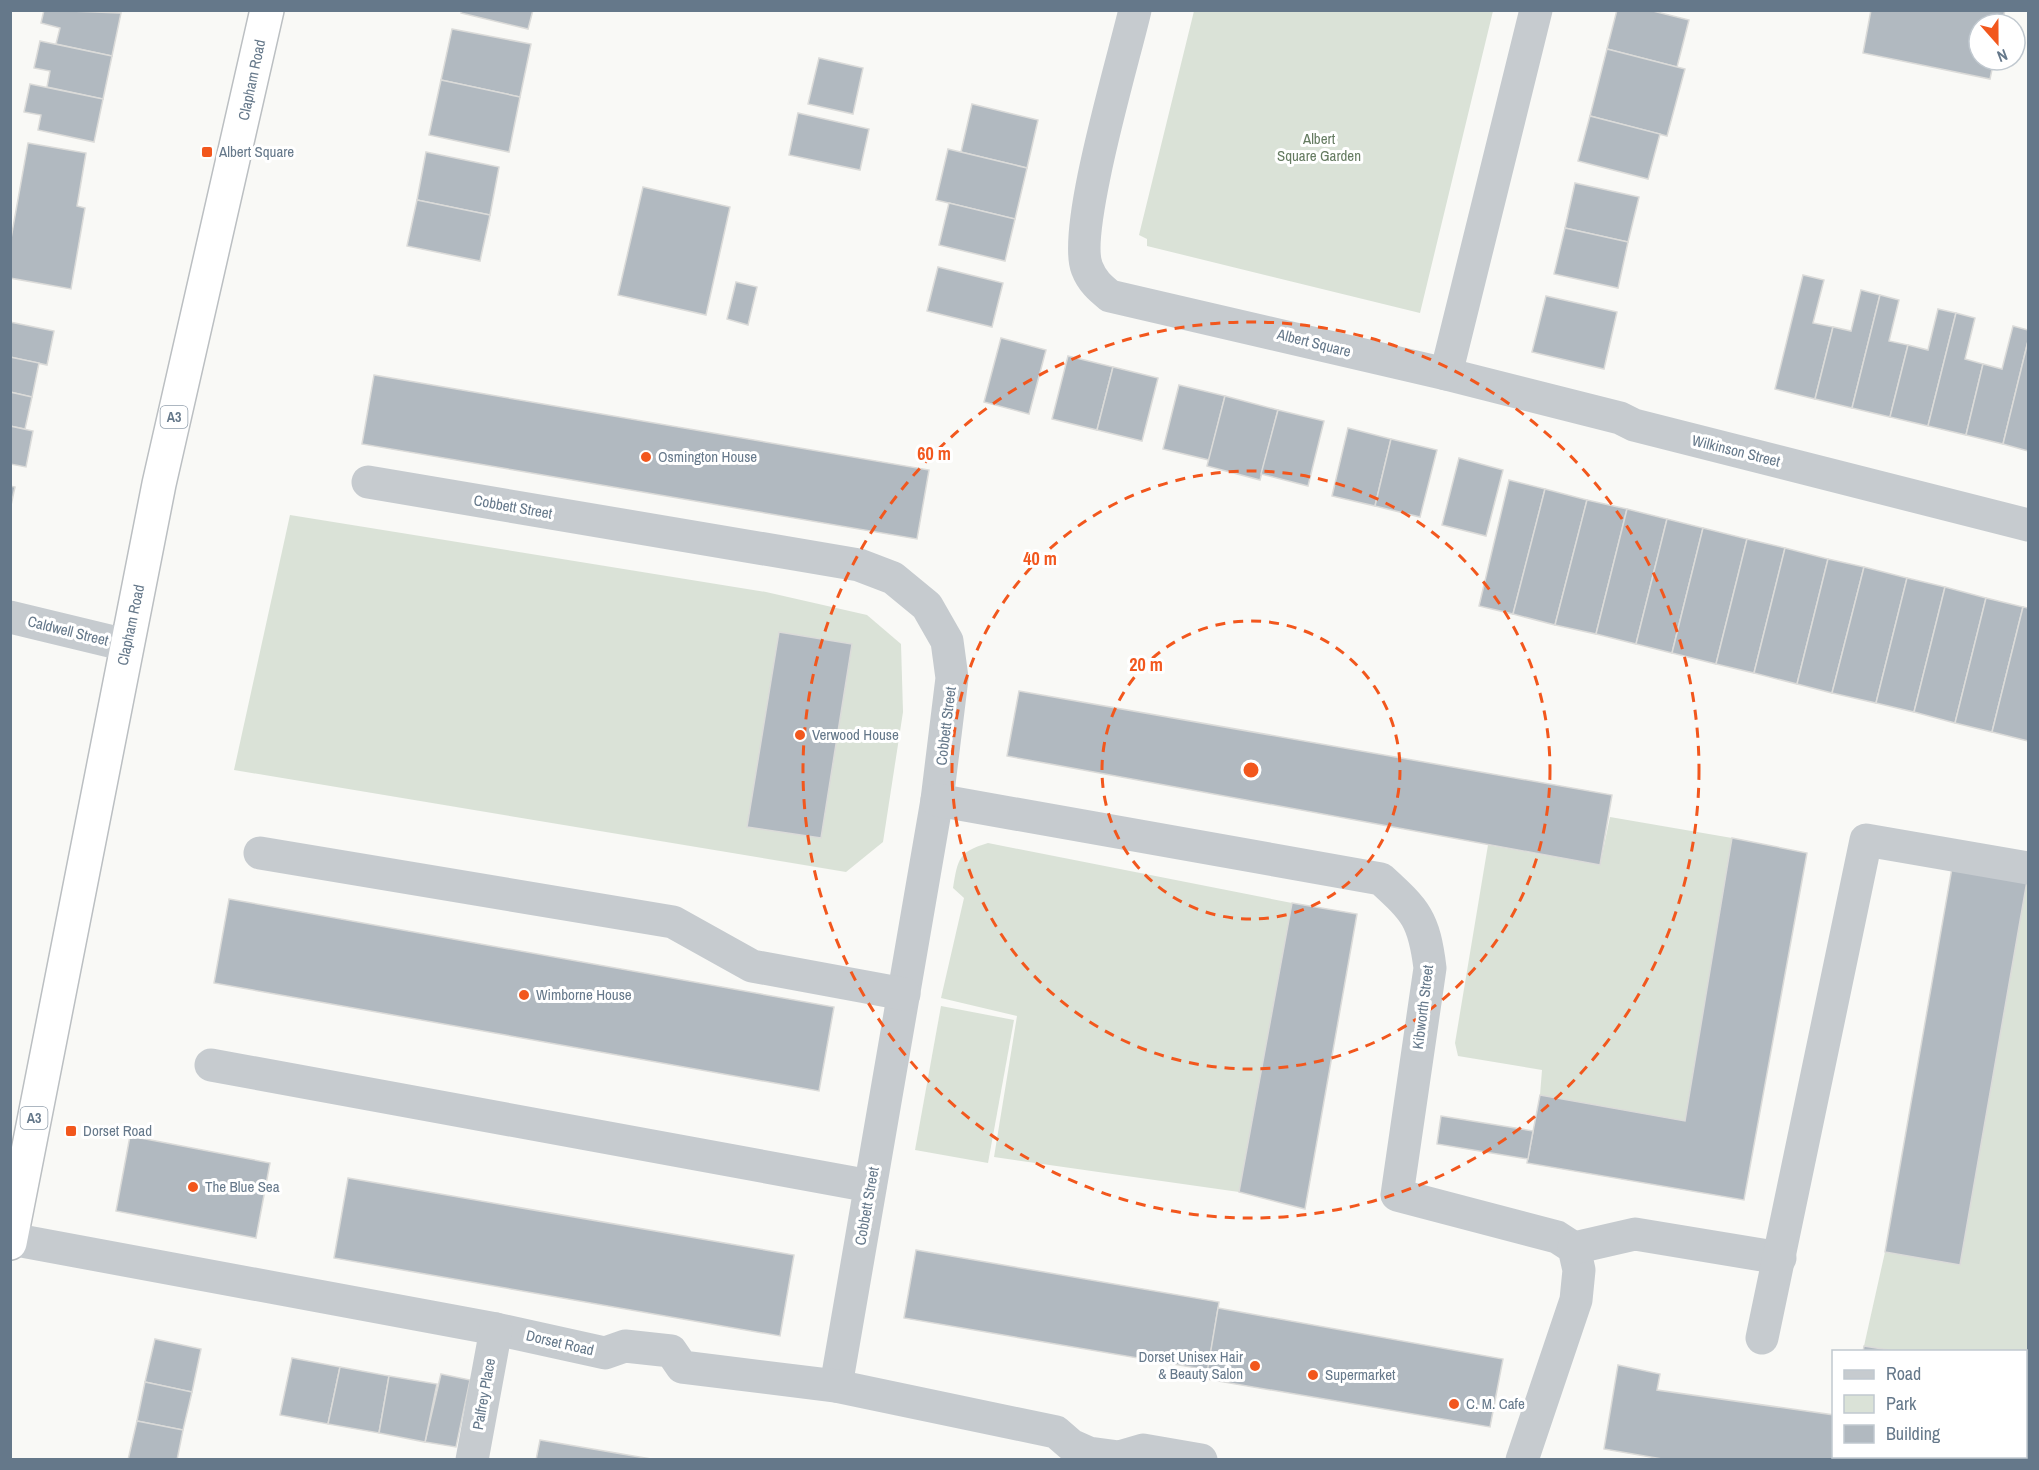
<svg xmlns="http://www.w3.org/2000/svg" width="2039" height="1470" viewBox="0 0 2039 1470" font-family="'Archivo Narrow',sans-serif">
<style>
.green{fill:#dae2d7}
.building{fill:#b1b9c0;stroke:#dbdbd9;stroke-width:1.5}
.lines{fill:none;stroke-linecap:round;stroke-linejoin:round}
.highway-casing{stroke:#bbbfc2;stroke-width:36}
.minor{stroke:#c6cbcf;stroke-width:33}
.highway{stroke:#fff;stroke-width:33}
.ring{fill:none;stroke:#f2571d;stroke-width:3;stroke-dasharray:10 8}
.poi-dot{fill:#f2571d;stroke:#fff;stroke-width:2}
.labels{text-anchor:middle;stroke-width:6;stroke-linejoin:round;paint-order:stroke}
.shield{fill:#fff;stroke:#93a0ad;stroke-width:1.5}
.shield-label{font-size:14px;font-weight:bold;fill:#65788a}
.street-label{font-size:15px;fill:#65788a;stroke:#fff}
.park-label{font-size:15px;fill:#657b61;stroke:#fff}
.poi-label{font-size:15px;fill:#65788a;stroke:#fff;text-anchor:start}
.centre{fill:#f2571d;stroke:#fff;stroke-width:3}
.ring-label{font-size:18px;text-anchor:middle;font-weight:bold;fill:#f2571d;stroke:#fff;stroke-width:6;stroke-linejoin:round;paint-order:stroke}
</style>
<rect width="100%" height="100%" fill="#f9f9f6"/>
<g class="green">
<polygon points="1194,11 1493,11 1420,313 1147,246 1147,239 1139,235"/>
<polygon points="290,515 766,592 867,615 901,644 903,712 883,842 846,872 234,770"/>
<polygon points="1610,817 1732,838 1685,1121 1540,1095 1542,1070 1458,1056 1455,1043 1488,845 1600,865"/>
<path d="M988,843L1292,903L1239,1192L994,1157L1017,1016L941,998L964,898L953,888C958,859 958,852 988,843Z"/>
<polygon points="2027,881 2028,1372 2026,1372 2026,1352 1901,1352 1864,1346 1885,1252 1960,1265"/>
<polygon points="941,1006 1014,1020 988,1163 915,1150"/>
</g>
<g class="building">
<polygon points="44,10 121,13 112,56 56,44 60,28 41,23"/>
<polygon points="462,10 533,10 528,29 461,13"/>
<polygon points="1617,10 1649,10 1689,20 1677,67 1607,49"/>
<polygon points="1871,10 2005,10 2002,24 1979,24 1979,60 1994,60 1990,79 1863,53"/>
<polygon points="452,29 531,44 520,97 441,80"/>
<polygon points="40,41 112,56 103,99 47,87 50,71 34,68"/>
<polygon points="1607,49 1685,69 1667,136 1590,116"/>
<polygon points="819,58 863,68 853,114 808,104"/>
<polygon points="441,80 520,97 509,152 429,135"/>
<polygon points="30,84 103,99 94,142 38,130 41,115 24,112"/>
<polygon points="972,104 1038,120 1027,168 961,152"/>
<polygon points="798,113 869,129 860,170 789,155"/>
<polygon points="1590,116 1660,134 1648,179 1578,161"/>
<polygon points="28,143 86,153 77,206 85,208 71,289 10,278 10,244"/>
<polygon points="948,149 1027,168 1015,219 936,200"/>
<polygon points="426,152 499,167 490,215 417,200"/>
<polygon points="1575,183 1639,197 1628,242 1565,228"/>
<polygon points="643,187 730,207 706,315 618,295"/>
<polygon points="417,200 490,215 480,261 407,246"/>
<polygon points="949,203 1015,219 1005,261 939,245"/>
<polygon points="1565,228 1628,242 1618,288 1554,274"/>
<polygon points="938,267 1003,283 992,327 927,311"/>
<polygon points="1803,275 1824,280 1813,323 1833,327 1815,399 1775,389"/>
<polygon points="736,282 757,287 748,325 727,319"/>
<polygon points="1861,290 1880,295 1852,408 1815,399 1833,327 1851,331"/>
<polygon points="1880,295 1899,300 1889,341 1908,345 1890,417 1852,408"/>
<polygon points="1546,296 1617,312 1604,369 1532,352"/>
<polygon points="1938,309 1956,313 1928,426 1890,417 1908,345 1928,350"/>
<polygon points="1956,313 1975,318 1965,359 1983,364 1966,435 1928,426"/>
<polygon points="10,322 54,331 47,365 10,357"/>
<polygon points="2013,326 2028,330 2028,341 2003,444 1966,435 1983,364 2002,369"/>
<polygon points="1001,338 1046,350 1029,414 984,402"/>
<polygon points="2028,341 2028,451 2003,444"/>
<polygon points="1068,356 1113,367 1097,430 1052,419"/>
<polygon points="10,357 39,363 32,397 10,392"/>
<polygon points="1113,367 1158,378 1142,441 1097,430"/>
<polygon points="374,375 929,470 917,539 362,444"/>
<polygon points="1179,385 1225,396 1209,460 1163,449"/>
<polygon points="10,392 32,397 25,429 10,426"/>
<polygon points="1225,396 1278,410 1260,480 1207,466"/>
<polygon points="1278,410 1324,421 1308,486 1261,474"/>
<polygon points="10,426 33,431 26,467 10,464"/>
<polygon points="1348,428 1391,439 1375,506 1332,496"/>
<polygon points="1391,439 1437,450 1420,517 1375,506"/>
<polygon points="1459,458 1503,470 1486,536 1442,525"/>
<polygon points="1509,480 1545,489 1513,614 1479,606"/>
<polygon points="10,486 15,487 10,510"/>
<polygon points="1545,489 1587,500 1555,625 1513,614"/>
<polygon points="1587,500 1627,509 1596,634 1555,625"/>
<polygon points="1627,509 1667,519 1636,644 1596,634"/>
<polygon points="1667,519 1703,528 1672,653 1636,644"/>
<polygon points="1703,528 1747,539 1716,664 1672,653"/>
<polygon points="1747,539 1785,548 1754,673 1716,664"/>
<polygon points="1785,548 1828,559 1797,684 1754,673"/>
<polygon points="1828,559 1864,567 1832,693 1797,684"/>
<polygon points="1864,567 1907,578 1876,703 1832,693"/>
<polygon points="1907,578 1945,587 1914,712 1876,703"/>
<polygon points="1945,587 1986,598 1955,723 1914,712"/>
<polygon points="1986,598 2023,607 1992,732 1955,723"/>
<polygon points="2023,607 2028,608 2028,741 1992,732"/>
<polygon points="779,632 852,644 821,838 747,827"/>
<polygon points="1019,691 1612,795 1600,865 1007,756"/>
<polygon points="1732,838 1807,853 1744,1200 1527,1163 1540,1095 1685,1121"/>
<polygon points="1952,868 2027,881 1960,1265 1885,1252"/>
<polygon points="229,899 834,1007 819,1091 214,983"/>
<polygon points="1292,903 1357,914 1305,1209 1239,1192"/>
<polygon points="1441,1116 1533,1131 1528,1159 1437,1144"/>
<polygon points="130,1136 270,1163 256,1238 116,1211"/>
<polygon points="348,1178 794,1255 780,1336 334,1258"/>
<polygon points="916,1250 1219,1302 1208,1370 904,1318"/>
<polygon points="1218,1308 1503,1359 1490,1427 1206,1379"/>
<polygon points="155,1339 201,1349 192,1392 145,1382"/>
<polygon points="1864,1346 1901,1352 1863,1352"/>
<polygon points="292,1358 340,1367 328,1424 280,1415"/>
<polygon points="1618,1365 1660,1374 1657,1390 1834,1415 1834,1456 1925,1456 1924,1460 1668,1460 1604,1449"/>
<polygon points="340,1367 389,1376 379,1433 328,1424"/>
<rect x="2026" y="1372" width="2" height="71"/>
<polygon points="441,1374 470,1380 456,1447 425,1442"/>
<polygon points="389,1376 437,1384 425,1442 379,1433"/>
<polygon points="145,1382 192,1392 183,1430 137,1421"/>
<polygon points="137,1421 183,1430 177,1460 128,1460"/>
<polygon points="540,1440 657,1460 536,1460"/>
</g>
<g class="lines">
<g class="highway-casing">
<polyline id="highway" points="10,1243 159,484 267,10"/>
</g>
<g class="minor">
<path d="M1135,10C1124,58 1072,231 1087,268C1092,281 1100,288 1110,296L1446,374L1620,418L1634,425L2028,525"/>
<polyline points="1446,374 1536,10"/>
<polyline points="368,482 859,565 893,578 927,606 947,641 952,678 937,800 836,1386"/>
<polyline points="10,617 126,645"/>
<path d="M937,800L1381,879C1416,911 1424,919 1430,968L1397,1195L1557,1237L1574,1248L1579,1270L1576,1300L1522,1460"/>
<polyline points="260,853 673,922 752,966 904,994"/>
<polyline points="211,1065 870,1186"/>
<polyline points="11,1239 496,1329 605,1353 625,1346 671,1351 682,1367 836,1386 1056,1432 1071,1445 1089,1453 1119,1457 1143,1450 1201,1460"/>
<polyline points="1574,1248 1635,1234 1780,1258"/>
<polyline points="1762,1338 1866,840 2028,868"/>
<polyline points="472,1460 496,1329"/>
</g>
<use href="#highway" class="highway"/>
</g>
<g class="ring">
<circle cx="1251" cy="770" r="149"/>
<circle cx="1251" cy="770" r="299"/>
<circle cx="1251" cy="770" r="448"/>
</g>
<g class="poi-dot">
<rect x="201" y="146" width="12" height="12" rx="3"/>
<circle cx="646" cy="457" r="6"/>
<circle cx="800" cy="735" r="6"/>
<circle cx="524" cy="995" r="6"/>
<rect x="65" y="1125" width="12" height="12" rx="3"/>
<circle cx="193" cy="1187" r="6"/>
<circle cx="1255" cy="1366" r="6"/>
<circle cx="1313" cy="1375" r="6"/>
<circle cx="1454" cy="1404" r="6"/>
</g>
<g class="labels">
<g class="shield">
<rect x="160.5" y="406" width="27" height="22" rx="4.5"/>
<rect x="20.5" y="1107" width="27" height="22" rx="4.5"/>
</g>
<g class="shield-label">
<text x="174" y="422">A3</text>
<text x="34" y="1123">A3</text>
</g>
<g class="street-label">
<text transform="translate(252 80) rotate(-78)" y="5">Clapham Road</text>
<text transform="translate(1314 343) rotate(14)" y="5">Albert Square</text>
<text transform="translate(1736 451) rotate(14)" y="5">Wilkinson Street</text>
<text transform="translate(513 507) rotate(10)" y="5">Cobbett Street</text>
<text transform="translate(131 625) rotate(-78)" y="5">Clapham Road</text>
<text transform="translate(68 631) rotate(14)" y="5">Caldwell Street</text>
<text transform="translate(946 726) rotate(-83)" y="5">Cobbett Street</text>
<text transform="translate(1423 1007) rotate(-83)" y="5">Kibworth Street</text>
<text transform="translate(867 1206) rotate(-80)" y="5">Cobbett Street</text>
<text transform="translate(560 1343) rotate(13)" y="5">Dorset Road</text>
<text transform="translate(484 1394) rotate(-80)" y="5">Palfrey Place</text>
</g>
<g class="park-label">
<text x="1319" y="144">Albert<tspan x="1319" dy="17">Square Garden</tspan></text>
</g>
<g class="poi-label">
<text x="219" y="157">Albert Square</text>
<text x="658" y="462">Osmington House</text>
<text x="812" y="740">Verwood House</text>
<text x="536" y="1000">Wimborne House</text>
<text x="83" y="1136">Dorset Road</text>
<text x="205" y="1192">The Blue Sea</text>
<text x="1243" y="1362" text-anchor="end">Dorset Unisex Hair<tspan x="1243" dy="17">&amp; Beauty Salon</tspan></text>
<text x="1325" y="1380">Supermarket</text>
<text x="1466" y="1409">C. M. Cafe</text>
</g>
</g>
<circle cx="1251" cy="770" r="9" class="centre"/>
<g class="ring-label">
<text x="934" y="460">60 m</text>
<text x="1040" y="565">40 m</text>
<text x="1146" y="671">20 m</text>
</g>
<rect width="2039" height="1470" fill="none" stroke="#65788a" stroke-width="24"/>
<rect x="1832" y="1350" width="195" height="108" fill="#ffffff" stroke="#c1c9d0" stroke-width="1.5"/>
<rect x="1844" y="1370" width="30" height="9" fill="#c6cbcf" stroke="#c1c9d0" stroke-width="1.5"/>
<text x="1886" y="1380" font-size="18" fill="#65788a">Road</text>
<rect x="1844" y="1395" width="30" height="18" fill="#dae2d7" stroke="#c1c9d0" stroke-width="1.5"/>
<text x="1886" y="1410" font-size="18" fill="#65788a">Park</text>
<rect x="1844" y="1425" width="30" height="18" fill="#b1b9c0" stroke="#c1c9d0" stroke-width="1.5"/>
<text x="1886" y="1440" font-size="18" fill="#65788a">Building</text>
<g transform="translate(1997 42) rotate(159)"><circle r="28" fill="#ffffff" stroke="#c1c9d0" stroke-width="1.5"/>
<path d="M0-4.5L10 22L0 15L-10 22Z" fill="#f2571d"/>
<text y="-9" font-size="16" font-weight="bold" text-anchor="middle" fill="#65788a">N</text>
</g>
</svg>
